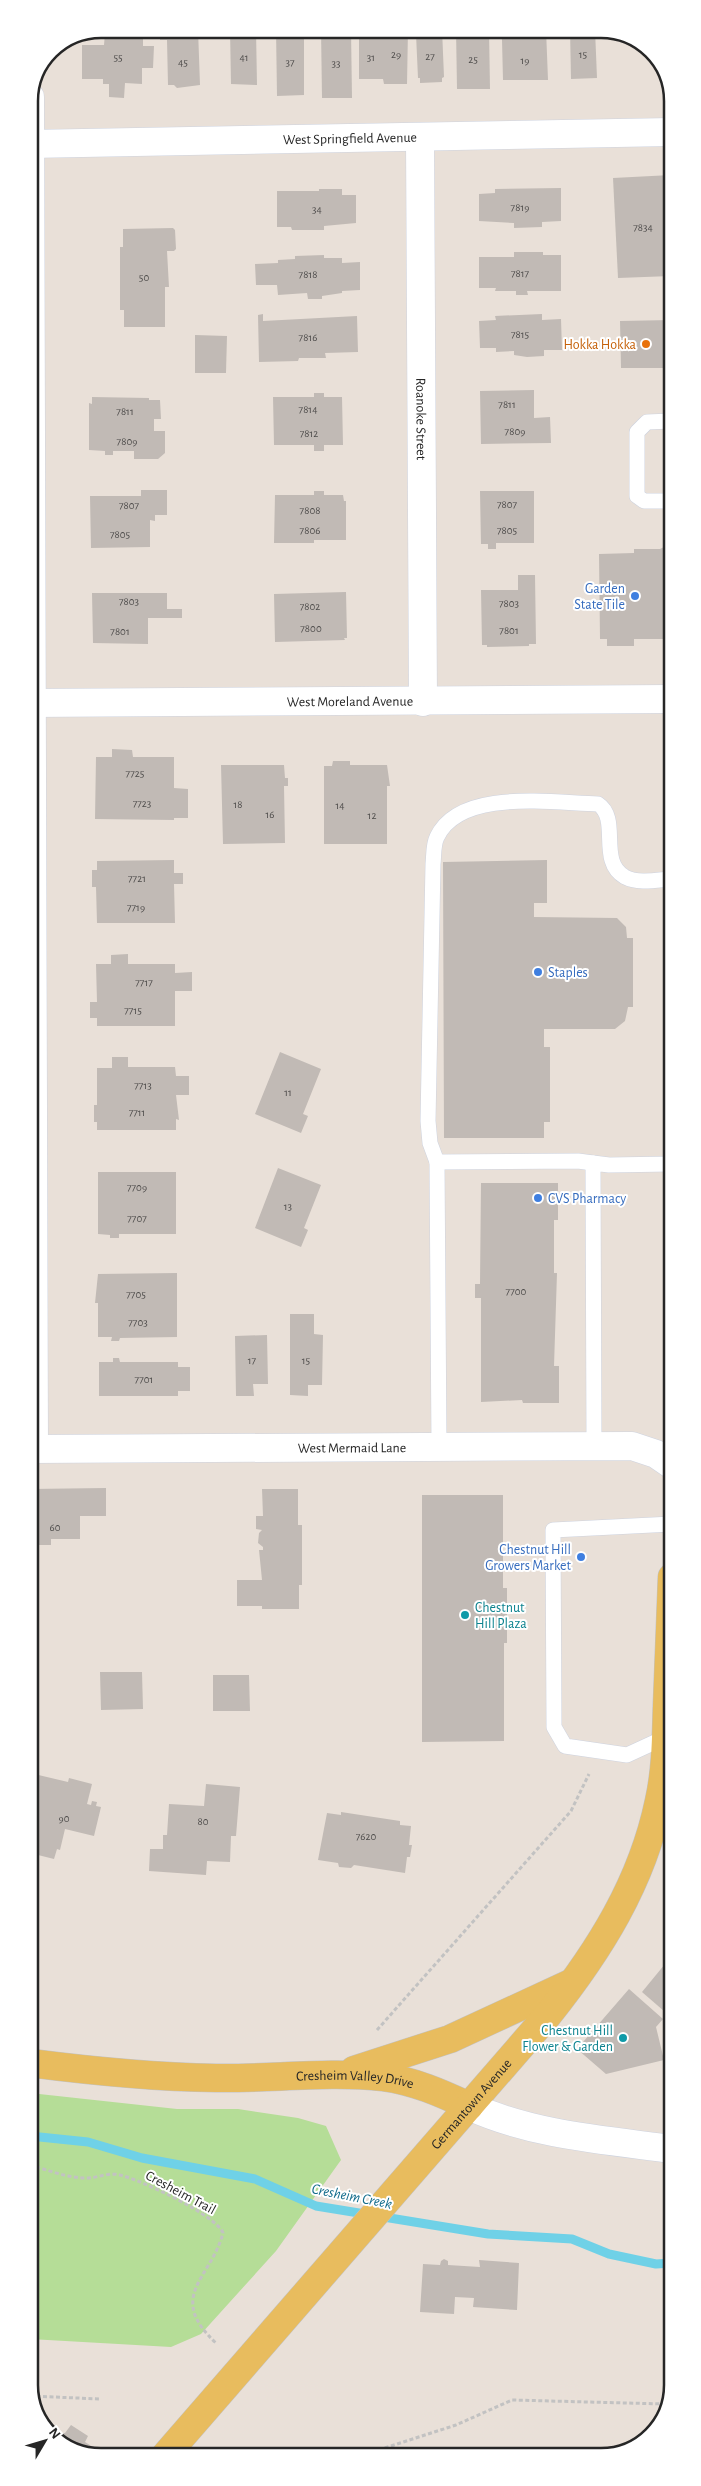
<svg xmlns="http://www.w3.org/2000/svg" width="701" height="2486" viewBox="0 0 701 2486" font-family="'Alegreya Sans',sans-serif">
<style>
.green{fill:#b5dd97}
.lines{fill:none;stroke-linecap:round;stroke-linejoin:round}
.stream{stroke:#6fd1e7;stroke-width:9}
.building{fill:#c1bab5}
.lane-casing{stroke:#ced3df;stroke-width:16}
.street-casing{stroke:#ced3df;stroke-width:29}
.secondary-casing{stroke:#ced3df;stroke-width:29}
.primary-casing{stroke:#c2c2c2;stroke-width:29}
.path{stroke:#c2c2c2;stroke-width:3;stroke-dasharray:4 2.5;stroke-linecap:butt}
.lane{stroke:#fff;stroke-width:15}
.street{stroke:#fff;stroke-width:28}
.secondary{stroke:#fff;stroke-width:28}
.primary{stroke:#e8bc5e;stroke-width:28}
.food-dot{fill:#e8710a;stroke:#fff;stroke-width:2}
.shop-dot{fill:#3f7fe0;stroke:#fff;stroke-width:2}
.culture-dot{fill:#0f9aa8;stroke:#fff;stroke-width:2}
.labels{text-anchor:middle;stroke-width:4;stroke-linejoin:round;paint-order:stroke}
.number-label{font-size:11px;fill:#4d4b4a}
.street-label{font-size:14px;fill:#262626;stroke:#fff}
.food-label{font-size:14px;fill:#c56008;stroke:#fff;text-anchor:end}
.shop-label{font-size:14px;fill:#366cbe;stroke:#fff;text-anchor:end}
.culture-label{font-size:14px;fill:#0d838f;stroke:#fff;text-anchor:start}
.water-label{font-size:15px;font-style:italic;fill:#146d8d;stroke:#fff}
.rim{fill:none;stroke:#262626;stroke-width:2.5}
</style>
<rect width="100%" height="100%" fill="#e9e0d8"/>
<polygon class="green" points="30,2093 177,2109 238,2109 298,2118 326,2126 341,2160 276,2251 201,2334 171,2347 30,2339"/>
<g class="lines">
<polyline class="stream" points="30,2136 88,2142 142,2158 255,2179 316,2206 488,2234 572,2239 609,2254 656,2264 672,2263"/>
</g>
<g class="building">
<polygon points="126,29 141,29 141,32 143,32 143,46 154,46 153,68 142,68 142,84 125,83 124,98 109,97 109,84 103,84 103,79 82,79 82,45 104,45 105,33 126,33"/>
<polygon points="160,29 198,29 200,85 177,88 174,85 168,85 167,40 160,40"/>
<polygon points="230,29 256,29 257,85 231,84"/>
<polygon points="276,29 304,29 304,95 277,96"/>
<polygon points="321,29 351,29 352,98 322,98"/>
<polygon points="366,29 408,29 407,84 384,84 383,79 359,79 359,36 366,35"/>
<polygon points="423,29 442,29 444,77 442,78 442,82 420,83 420,78 418,78 416,34 423,34"/>
<polygon points="456,29 489,29 490,89 457,89"/>
<polygon points="495,29 546,29 548,80 503,80 502,40 500,32 495,33"/>
<polygon points="570,29 595,29 597,78 571,79"/>
<polygon points="671,175 671,276 618,278 613,178"/>
<polygon points="561,188 561,221 542,222 542,227 514,228 514,223 479,221 479,194 495,193 495,189"/>
<polygon points="319,189 342,189 342,195 356,195 356,223 324,226 324,230 292,230 291,227 277,227 277,191 319,191"/>
<polygon points="173,228 175,230 176,249 174,251 167,251 169,287 165,287 165,327 124,327 124,310 120,310 120,247 123,247 123,229"/>
<polygon points="514,252 543,252 543,255 561,255 561,291 527,291 528,295 516,295 516,291 495,291 496,288 479,288 479,257 514,257"/>
<polygon points="324,255 324,258 342,258 342,263 360,262 360,290 342,291 342,293 322,296 322,299 308,299 307,293 278,295 277,285 256,285 255,264 278,263 278,260 295,259 295,256"/>
<polygon points="263,314 263,321 357,316 358,352 325,353 326,358 299,358 298,361 259,362 258,315"/>
<polygon points="542,314 542,320 561,319 562,350 544,350 544,356 527,357 514,355 514,351 496,352 496,348 480,348 479,321 496,320 495,316"/>
<polygon points="671,320 671,368 621,368 620,321"/>
<polygon points="195,335 227,336 226,373 195,373"/>
<polygon points="534,390 534,418 550,417 551,443 481,444 480,391"/>
<polygon points="314,393 324,393 324,397 342,397 343,445 324,445 324,451 314,451 314,445 274,445 273,397 314,397"/>
<polygon points="92,397 149,398 149,400 160,400 161,419 154,419 154,431 165,431 165,453 158,459 134,459 134,451 113,451 113,455 105,455 105,451 89,450 89,403 92,404"/>
<polygon points="141,490 167,490 167,515 155,515 155,521 150,520 150,547 91,548 90,496 141,496"/>
<polygon points="314,491 324,491 324,495 343,495 344,501 346,501 346,540 314,540 314,543 274,543 275,495 314,495"/>
<polygon points="480,491 534,491 534,543 496,543 496,549 488,549 488,544 481,544"/>
<polygon points="664,545 671,545 671,639 634,639 634,646 607,646 607,639 600,639 599,554 634,553 634,549 660,549 664,547"/>
<polygon points="518,575 535,575 536,644 529,644 529,646 487,647 487,645 482,645 481,590 518,590"/>
<polygon points="346,592 347,638 344,638 345,640 275,642 274,594"/>
<polygon points="92,593 167,593 167,609 182,609 182,618 148,618 148,644 93,643"/>
<polygon points="112,749 132,750 133,757 174,757 174,788 188,789 188,818 174,818 174,820 95,819 96,757 112,757"/>
<polygon points="333,761 350,761 350,765 387,765 390,786 387,786 387,844 324,844 324,766 332,766"/>
<polygon points="221,765 284,765 285,778 288,778 288,786 284,786 285,843 223,844"/>
<polygon points="174,860 174,873 183,873 183,884 174,884 175,923 97,923 96,887 92,887 92,870 97,870 97,861"/>
<polygon points="547,860 547,903 534,903 534,917 617,918 626,927 627,938 633,938 633,1007 628,1007 625,1021 615,1029 544,1029 544,1047 550,1047 550,1122 544,1122 544,1138 444,1138 443,862"/>
<polygon points="128,954 128,964 175,964 175,973 192,972 192,991 175,991 175,1026 97,1026 97,1018 90,1018 90,1002 97,1002 96,964 111,964 111,955"/>
<polygon points="280,1052 321,1069 303,1114 308,1116 301,1133 255,1114"/>
<polygon points="112,1057 128,1057 128,1067 175,1067 176,1076 189,1076 189,1095 176,1095 179,1120 176,1119 176,1130 97,1130 97,1122 94,1122 94,1105 97,1105 97,1068 112,1068"/>
<polygon points="278,1168 321,1185 304,1228 308,1230 301,1247 255,1228"/>
<polygon points="98,1172 176,1172 176,1234 119,1234 119,1238 110,1238 110,1235 98,1234"/>
<polygon points="481,1183 558,1183 558,1220 554,1220 554,1273 557,1273 554,1366 559,1366 559,1403 523,1403 522,1400 481,1402 481,1298 475,1298 475,1284 480,1284"/>
<polygon points="177,1273 177,1337 120,1338 119,1341 111,1341 112,1337 98,1337 98,1303 95,1303 98,1274"/>
<polygon points="290,1314 314,1314 314,1334 323,1335 322,1385 308,1385 308,1396 290,1395"/>
<polygon points="267,1335 268,1384 253,1384 254,1396 236,1396 235,1336"/>
<polygon points="113,1358 119,1358 120,1362 178,1362 178,1367 190,1367 190,1391 178,1391 178,1396 99,1396 99,1362 113,1362"/>
<polygon points="106,1488 106,1516 80,1516 80,1539 51,1539 51,1545 30,1545 30,1489"/>
<polygon points="262,1489 298,1489 298,1525 302,1525 302,1585 299,1585 299,1609 262,1609 262,1606 237,1606 237,1580 262,1580 259,1550 263,1550 263,1547 258,1543 259,1533 262,1530 256,1529 256,1516 263,1516"/>
<polygon points="422,1495 503,1495 503,1588 507,1588 507,1643 504,1643 504,1741 422,1742"/>
<polygon points="100,1672 142,1672 143,1709 101,1710"/>
<polygon points="213,1675 249,1675 250,1711 213,1711"/>
<polygon points="30,1773 68,1782 69,1778 92,1784 87,1804 91,1805 92,1801 97,1802 96,1806 101,1807 94,1836 65,1829 60,1850 57,1849 54,1859 30,1853"/>
<polygon points="206,1784 240,1787 236,1836 231,1836 230,1862 207,1861 206,1875 149,1871 150,1849 163,1849 163,1835 167,1835 169,1804 204,1806"/>
<polygon points="341,1812 400,1821 400,1825 411,1826 409,1845 412,1845 410,1857 407,1857 405,1873 354,1865 351,1868 339,1867 338,1863 318,1860 327,1813 341,1815"/>
<polygon points="665,1964 672,1970 672,2018 642,1992"/>
<polygon points="629,1989 663,2019 656,2027 664,2060 606,2074 577,2049"/>
<polygon points="444,2259 448,2261 448,2265 480,2267 479,2260 519,2263 517,2310 473,2307 474,2298 455,2297 454,2314 420,2312 423,2264 440,2265 441,2261"/>
<polygon points="71,2425 88,2436 85,2442 104,2454 102,2457 95,2457 53,2439 49,2433 65,2433"/>
</g>
<g class="lines">
<g class="lane-casing">
<g id="lane">
<polyline points="671,421 647,422 637,432 637,496 644,501 671,501"/>
<path d="M437,1162L430,1143L428,1121L433,864C434,856 433,845 437,837C460,788 552,803 598,804C621,819 597,861 625,877C638,884 657,880 671,879"/>
<polyline points="439,1446 437,1162 578,1161 593,1163"/>
<polyline points="594,1447 593,1163 609,1165 671,1164"/>
<polyline points="666,1737 627,1755 565,1746 554,1727 553,1530 672,1524"/>
</g>
</g>
<g class="street-casing">
<g id="street">
<polyline points="30,97 34,1449"/>
<path id="s1" d="M420,137L423,702"/>
<path id="s2" d="M29,144L671,132"/>
<path id="s3" d="M29,703L671,699"/>
<path id="s4" d="M30,1449L632,1446L656,1454L672,1465"/>
</g>
</g>
<g class="secondary-casing">
<path id="secondary" d="M469,2106C532,2135 604,2140 672,2149"/>
</g>
<g class="primary-casing">
<g id="primary">
<path id="s5" d="M30,2063C92,2071 153,2077 216,2078C271,2079 327,2071 383,2077C414,2081 441,2093 469,2106"/>
<polyline points="354,2070 450,2039 569,1984"/>
<path id="s6" d="M164,2457L548,2015C599,1951 642,1883 659,1801C666,1770 666,1738 667,1706C669,1663 670,1620 672,1577"/>
</g>
</g>
<g class="path">
<polyline points="377,2030 571,1811 589,1774"/>
<path d="M30,2165C48,2170 67,2178 86,2178C98,2178 109,2172 120,2175C141,2180 216,2215 223,2233C211,2279 165,2296 217,2344"/>
<polyline points="30,2396 100,2399"/>
<polyline points="360,2456 456,2425 512,2400 665,2404"/>
</g>
<use href="#lane" class="lane"/>
<use href="#street" class="street"/>
<use href="#secondary" class="secondary"/>
<use href="#primary" class="primary"/>
</g>
<circle class="food-dot" cx="646" cy="344" r="5"/>
<g class="shop-dot">
<circle cx="635" cy="596" r="5"/>
<circle cx="538" cy="972" r="5"/>
<circle cx="538" cy="1198" r="5"/>
<circle cx="581" cy="1557" r="5"/>
</g>
<g class="culture-dot">
<circle cx="465" cy="1615" r="5"/>
<circle cx="623" cy="2038" r="5"/>
</g>
<g class="labels">
<g class="number-label">
<text x="396" y="58">29</text>
<text x="583" y="58">15</text>
<text x="430" y="60">27</text>
<text x="118" y="61">55</text>
<text x="244" y="61">41</text>
<text x="371" y="61">31</text>
<text x="473" y="63">25</text>
<text x="525" y="64">19</text>
<text x="183" y="66">45</text>
<text x="290" y="66">37</text>
<text x="336" y="67">33</text>
<text x="520" y="211">7819</text>
<text x="317" y="213">34</text>
<text x="643" y="231">7834</text>
<text x="520" y="277">7817</text>
<text x="308" y="278">7818</text>
<text x="144" y="281">50</text>
<text x="520" y="338">7815</text>
<text x="308" y="341">7816</text>
<text x="507" y="408">7811</text>
<text x="308" y="413">7814</text>
<text x="125" y="415">7811</text>
<text x="515" y="435">7809</text>
<text x="309" y="437">7812</text>
<text x="127" y="445">7809</text>
<text x="507" y="508">7807</text>
<text x="129" y="509">7807</text>
<text x="310" y="514">7808</text>
<text x="310" y="534">7806</text>
<text x="507" y="534">7805</text>
<text x="120" y="538">7805</text>
<text x="129" y="605">7803</text>
<text x="509" y="607">7803</text>
<text x="310" y="610">7802</text>
<text x="311" y="632">7800</text>
<text x="509" y="634">7801</text>
<text x="120" y="635">7801</text>
<text x="135" y="777">7725</text>
<text x="142" y="807">7723</text>
<text x="238" y="808">18</text>
<text x="340" y="809">14</text>
<text x="270" y="818">16</text>
<text x="372" y="819">12</text>
<text x="137" y="882">7721</text>
<text x="136" y="911">7719</text>
<text x="144" y="986">7717</text>
<text x="133" y="1014">7715</text>
<text x="143" y="1089">7713</text>
<text x="288" y="1096">11</text>
<text x="137" y="1116">7711</text>
<text x="137" y="1191">7709</text>
<text x="288" y="1210">13</text>
<text x="137" y="1222">7707</text>
<text x="516" y="1295">7700</text>
<text x="136" y="1298">7705</text>
<text x="138" y="1326">7703</text>
<text x="252" y="1364">17</text>
<text x="306" y="1364">15</text>
<text x="144" y="1383">7701</text>
<text x="55" y="1531">60</text>
<text x="64" y="1822">90</text>
<text x="203" y="1825">80</text>
<text x="366" y="1840">7620</text>
</g>
<g class="street-label">
<text dy="5" stroke="none"><textPath href="#s2" startOffset="321">West Springfield Avenue</textPath></text>
<text dy="5" stroke="none"><textPath href="#s1" startOffset="282">Roanoke Street</textPath></text>
<text dy="5" stroke="none"><textPath href="#s3" startOffset="321">West Moreland Avenue</textPath></text>
<text dy="5" stroke="none"><textPath href="#s4" startOffset="322">West Mermaid Lane</textPath></text>
<text dy="5" stroke="none"><textPath href="#s5" startOffset="326">Cresheim Valley Drive</textPath></text>
<text dy="5" stroke="none"><textPath href="#s6" startOffset="468">Germantown Avenue</textPath></text>
<text transform="translate(181 2192) rotate(28)" y="5">Cresheim Trail</text>
</g>
<g class="food-label">
<text x="636" y="349">Hokka Hokka</text>
</g>
<g class="shop-label">
<text x="625" y="593">Garden<tspan x="625" dy="16">State Tile</tspan></text>
<text x="548" y="977" text-anchor="start">Staples</text>
<text x="548" y="1203" text-anchor="start">CVS Pharmacy</text>
<text x="571" y="1554">Chestnut Hill<tspan x="571" dy="16">Growers Market</tspan></text>
</g>
<g class="culture-label">
<text x="475" y="1612">Chestnut<tspan x="475" dy="16">Hill Plaza</tspan></text>
<text x="613" y="2035" text-anchor="end">Chestnut Hill<tspan x="613" dy="16">Flower &amp; Garden</tspan></text>
</g>
<g class="water-label">
<text transform="translate(352 2196) rotate(11)" y="5">Cresheim Creek</text>
</g>
</g>
<path d="M0 0H701V2486H0ZM101 38H601A63 63 0 0 1 664 101V2385A63 63 0 0 1 601 2448H101A63 63 0 0 1 38 2385V101A63 63 0 0 1 101 38Z" fill="#fff" fill-rule="evenodd"/>
<path class="rim" d="M101 38H601A63 63 0 0 1 664 101V2385A63 63 0 0 1 601 2448H101A63 63 0 0 1 38 2385V101A63 63 0 0 1 101 38Z"/>
<g transform="translate(45 2441) rotate(52)" stroke="#ffffff" stroke-width="4" paint-order="stroke">
<path d="M0-4L9 19L0 12L-9 19Z" fill="#262626"/>
<text y="-8" font-size="14" font-weight="bold" text-anchor="middle" fill="#262626">N</text>
</g>
</svg>
